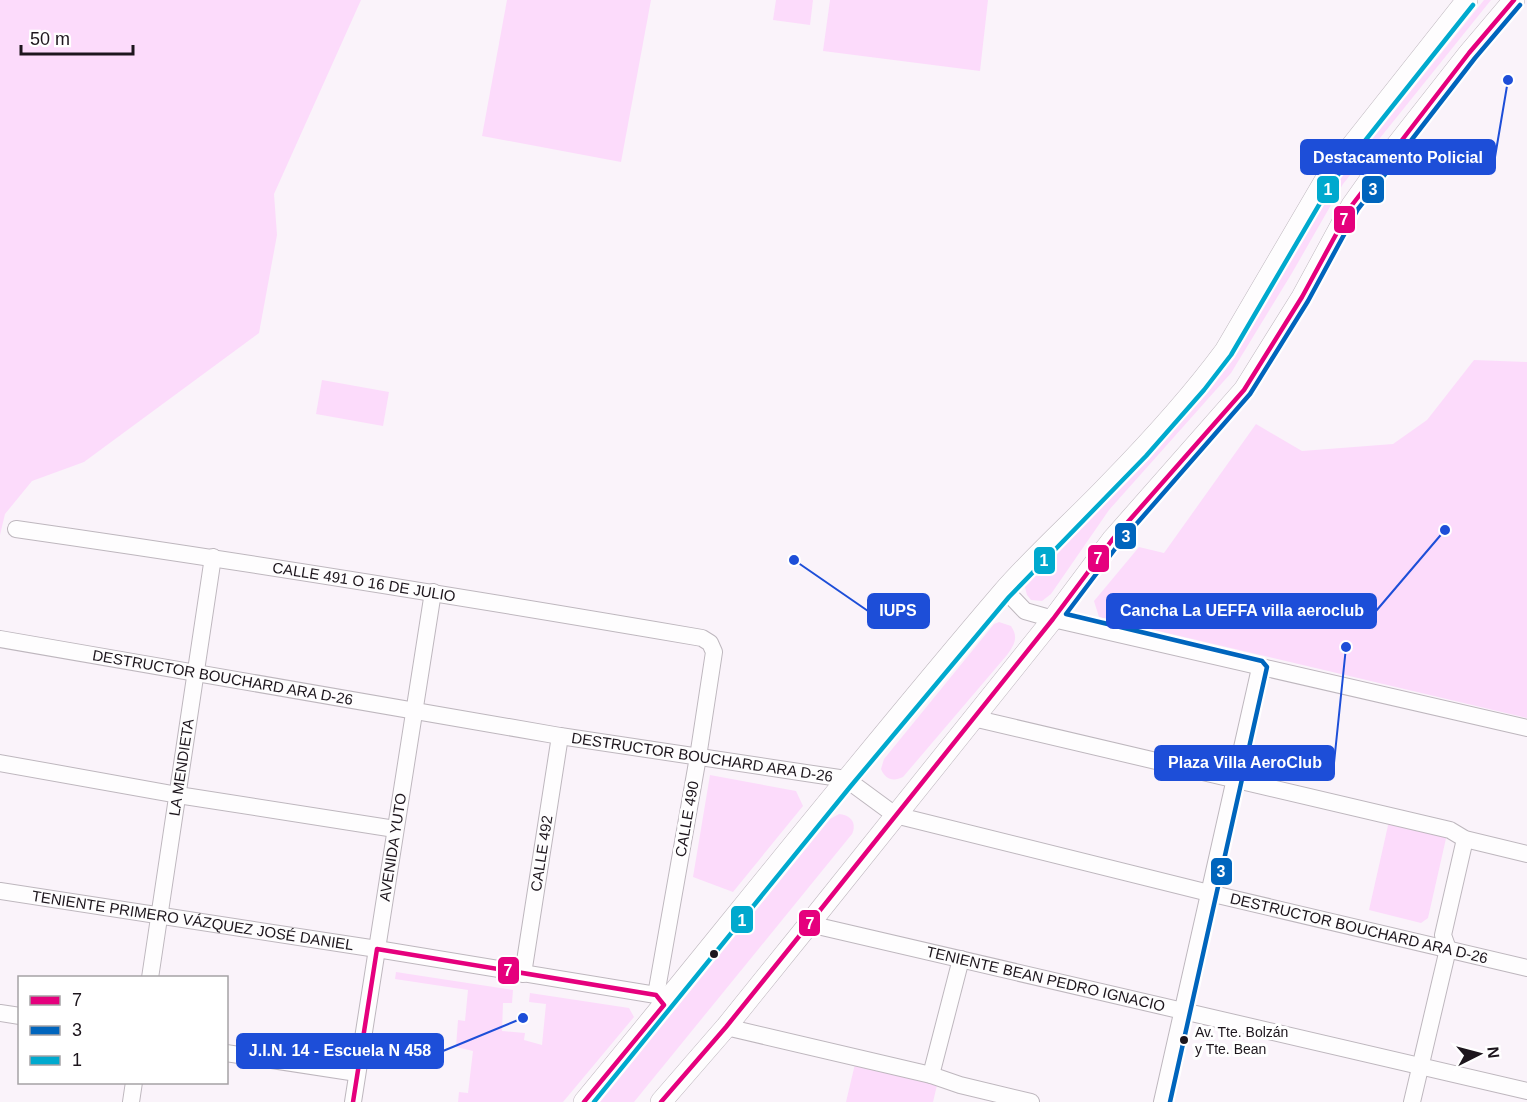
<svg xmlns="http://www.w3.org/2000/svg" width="1527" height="1102" viewBox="0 0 1527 1102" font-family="Helvetica,sans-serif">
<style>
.green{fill:#fcdbfb}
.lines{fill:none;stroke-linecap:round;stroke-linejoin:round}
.minor-casing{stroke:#beb7be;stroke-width:18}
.major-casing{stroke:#beb7be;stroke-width:22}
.minor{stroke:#fefdfe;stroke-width:16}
.major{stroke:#fefdfe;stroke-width:21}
.bus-1-casing{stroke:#fff;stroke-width:9}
.bus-2-casing{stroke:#fff;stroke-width:9}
.bus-3-casing{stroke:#fff;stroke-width:9}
.bus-1{stroke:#e5007d;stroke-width:4.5}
.bus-2{stroke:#0065bd;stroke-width:4.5}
.bus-3{stroke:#00a9ce;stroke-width:4.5}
.bus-dot{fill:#1d161d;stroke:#fff;stroke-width:2}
.labels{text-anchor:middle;stroke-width:6;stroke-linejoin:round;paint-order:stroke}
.bus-label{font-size:14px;fill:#1d161d;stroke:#fff;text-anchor:start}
.street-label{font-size:15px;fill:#1d161d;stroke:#fff}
.leader{fill:none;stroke:#1d4ed8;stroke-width:2}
.callout-dot{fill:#1d4ed8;stroke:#fff;stroke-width:2}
.callout{fill:#1d4ed8;stroke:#1d4ed8;stroke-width:2}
.callout-label{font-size:16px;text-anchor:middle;font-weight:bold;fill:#fff}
.line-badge{stroke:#fff;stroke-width:2}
.badge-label{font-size:16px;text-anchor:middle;font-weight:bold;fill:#fff}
</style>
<rect width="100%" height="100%" fill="#faf3fa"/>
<g class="green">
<polygon points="0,0 361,0 274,194 277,235 259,333 84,462 32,481 5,514 0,535"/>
<polygon points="507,0 651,0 621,162 482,136"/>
<polygon points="776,0 813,0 810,25 773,20"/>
<polygon points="830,0 988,0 980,71 823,51"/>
<polygon points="1484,0 1491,0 1343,184 1292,273 1231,373 1109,510 1051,594 1042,601 1031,600 1027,595 1024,583 1126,482 1225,370 1332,189"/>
<polygon points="1474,360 1527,362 1527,718 1099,617 1094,601 1139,547 1164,553 1256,424 1302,451 1393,444 1427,420"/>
<polygon points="322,380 389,392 383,426 316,414"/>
<path d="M999,622L1011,626C1019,638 1014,645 1007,655L903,777C893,782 885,779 881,769L884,759L994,624Z"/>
<polygon points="710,775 796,791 803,806 733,892 693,877"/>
<path d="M839,814C851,815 857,823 852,834L634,1102H600L830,819Z"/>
<polygon points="1389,821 1447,834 1428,918 1421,923 1369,910"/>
<polygon points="396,972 513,990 512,1003 503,1003 502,1031 525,1033 524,1040 542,1045 546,1004 529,1002 530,993 629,1008 634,1017 563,1102 458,1102 459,1092 468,1093 473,1051 456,1047 458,1020 465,1021 468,990 395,979"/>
<polygon points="855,1064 938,1081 933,1102 846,1102"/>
</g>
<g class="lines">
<g class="minor-casing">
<g id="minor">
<path id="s1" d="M16,529C246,562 474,599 702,638L710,643L714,652L698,757L656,995"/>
<polyline points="1005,590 1025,611 1053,619 1527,728"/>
<path id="s2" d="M0,639L560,736L846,779L895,815L1209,893L1527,968"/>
<polyline points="973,718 1450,830 1465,839 1527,854"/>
<polyline points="0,763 178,795 395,829"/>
<path id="s3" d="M0,891L377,949L656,995L662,1003"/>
<path id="s4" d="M809,924L1527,1091"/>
<path id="s5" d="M523,974L560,736"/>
<path id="s6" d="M150,978L213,557"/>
<polyline points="0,1013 20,1016"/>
<polyline points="726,1027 931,1075 960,1085 1031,1102"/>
<polyline points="226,1053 357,1073"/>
<polyline points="931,1075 961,959"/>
<polyline points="131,1102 134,1082"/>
<path id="s7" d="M353,1102L433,592"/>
<polyline points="1162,1102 1260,668"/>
<polyline points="1412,1102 1448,949 1443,935 1465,839"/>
</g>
</g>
<g class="major-casing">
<g id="major">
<path d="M584,1102C724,932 860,759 1003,592C1037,553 1076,519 1111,482C1151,441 1191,397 1225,351L1327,177L1467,0"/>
<polyline points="661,1102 726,1027 809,924 1053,619 1112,540 1244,390 1302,297 1352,205 1374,174 1469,53 1514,0"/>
</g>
</g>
<use href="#minor" class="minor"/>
<use href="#major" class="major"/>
<g class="bus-1-casing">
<g id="bus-1">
<polyline points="353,1102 377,949 656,995 664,1005 584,1102"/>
<polyline points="661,1102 726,1027 809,924 1053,619 1112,540 1244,390 1302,297 1352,205 1469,53 1514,0"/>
</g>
</g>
<g class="bus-2-casing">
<polyline id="bus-2" points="1170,1102 1267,667 1262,661 1066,614 1118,545 1250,394 1308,301 1358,209 1475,58 1520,5"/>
</g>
<g class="bus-3-casing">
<polyline id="bus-3" points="594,1102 850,787 1009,597 1146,456 1204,390 1231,355 1333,181 1473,5"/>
</g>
<use href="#bus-1" class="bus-1"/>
<use href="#bus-2" class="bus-2"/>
<use href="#bus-3" class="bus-3"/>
</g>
<g class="bus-dot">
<circle cx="714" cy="954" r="5"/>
<circle cx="1184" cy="1040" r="5"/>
</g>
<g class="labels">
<g class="bus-label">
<text x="1195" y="1037">Av. Tte. Bolzán<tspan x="1195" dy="17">y Tte. Bean</tspan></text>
</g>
<g class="street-label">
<text dy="5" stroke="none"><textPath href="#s1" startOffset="352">CALLE 491 O 16 DE JULIO</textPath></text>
<text dy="5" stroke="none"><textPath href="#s2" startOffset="226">DESTRUCTOR BOUCHARD ARA D-26</textPath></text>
<text dy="5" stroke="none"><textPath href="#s2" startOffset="712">DESTRUCTOR BOUCHARD ARA D-26</textPath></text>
<text dy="5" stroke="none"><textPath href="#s6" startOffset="213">LA MENDIETA</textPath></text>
<text transform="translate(687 819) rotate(-80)" y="5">CALLE 490</text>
<text dy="5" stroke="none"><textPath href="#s7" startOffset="258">AVENIDA YUTO</textPath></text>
<text dy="5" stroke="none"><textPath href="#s5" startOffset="122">CALLE 492</textPath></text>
<text dy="5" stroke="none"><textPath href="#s3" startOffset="195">TENIENTE PRIMERO VÁZQUEZ JOSÉ DANIEL</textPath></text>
<text dy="5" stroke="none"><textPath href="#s2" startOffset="1396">DESTRUCTOR BOUCHARD ARA D-26</textPath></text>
<text dy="5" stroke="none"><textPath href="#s4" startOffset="243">TENIENTE BEAN PEDRO IGNACIO</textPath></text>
</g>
</g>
<path class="leader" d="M1508 80L1495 157M1445 530L1376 611M794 560L868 611M1346 647L1334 763M523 1018L443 1051"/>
<g class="callout-dot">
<circle cx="1508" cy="80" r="6"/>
<circle cx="1445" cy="530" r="6"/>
<circle cx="794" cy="560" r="6"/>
<circle cx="1346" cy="647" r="6"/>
<circle cx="523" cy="1018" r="6"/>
</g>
<g class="callout">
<rect x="1301" y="140" width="194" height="34" rx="6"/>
<rect x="1107" y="594" width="269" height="34" rx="6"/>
<rect x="868" y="594" width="61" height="34" rx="6"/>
<rect x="1155" y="746" width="179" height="34" rx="6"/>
<rect x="237" y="1034" width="206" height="34" rx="6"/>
</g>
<g class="callout-label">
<text x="1398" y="163">Destacamento Policial</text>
<text x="1242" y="616">Cancha La UEFFA villa aeroclub</text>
<text x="898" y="616">IUPS</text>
<text x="1245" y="768">Plaza Villa AeroClub</text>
<text x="340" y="1056">J.I.N. 14 - Escuela N 458</text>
</g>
<g class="line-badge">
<rect x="1316" y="175" width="24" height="29" rx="6" fill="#00a9ce"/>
<rect x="1361" y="175" width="24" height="29" rx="6" fill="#0065bd"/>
<rect x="1333" y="205" width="23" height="29" rx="6" fill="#e5007d"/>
<rect x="1114" y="522" width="23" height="28" rx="6" fill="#0065bd"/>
<rect x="1087" y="544" width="23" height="29" rx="6" fill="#e5007d"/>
<rect x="1033" y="546" width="23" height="29" rx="6" fill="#00a9ce"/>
<rect x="1210" y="857" width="23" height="29" rx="6" fill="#0065bd"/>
<rect x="730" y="905" width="24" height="29" rx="6" fill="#00a9ce"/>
<rect x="798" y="909" width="23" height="28" rx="6" fill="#e5007d"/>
<rect x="497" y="956" width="23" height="29" rx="6" fill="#e5007d"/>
</g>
<g class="badge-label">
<text x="1328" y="195">1</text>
<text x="1373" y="195">3</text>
<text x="1344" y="225">7</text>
<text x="1126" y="542">3</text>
<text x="1098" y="564">7</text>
<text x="1044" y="566">1</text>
<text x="1221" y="877">3</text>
<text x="742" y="926">1</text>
<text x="810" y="929">7</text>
<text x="508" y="976">7</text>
</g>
<rect x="18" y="976" width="210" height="108" fill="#ffffff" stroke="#a5a2a5" stroke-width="1.5"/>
<rect x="30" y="996" width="30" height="9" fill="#e5007d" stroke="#a5a2a5" stroke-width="1.5"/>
<text x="72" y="1006" font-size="18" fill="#1d161d">7</text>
<rect x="30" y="1026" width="30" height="9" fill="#0065bd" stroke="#a5a2a5" stroke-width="1.5"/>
<text x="72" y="1036" font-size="18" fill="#1d161d">3</text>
<rect x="30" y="1056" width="30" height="9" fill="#00a9ce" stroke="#a5a2a5" stroke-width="1.5"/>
<text x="72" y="1066" font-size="18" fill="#1d161d">1</text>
<g transform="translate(1479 1054) rotate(84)" stroke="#ffffff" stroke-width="4.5" paint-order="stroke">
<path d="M0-4.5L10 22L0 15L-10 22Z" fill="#1d161d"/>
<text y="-9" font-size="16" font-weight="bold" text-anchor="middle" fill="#1d161d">N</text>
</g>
<path d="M21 45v9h112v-9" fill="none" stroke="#1d161d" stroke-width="3"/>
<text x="30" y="45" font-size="18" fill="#1d161d" stroke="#ffffff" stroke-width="4.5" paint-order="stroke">50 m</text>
</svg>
